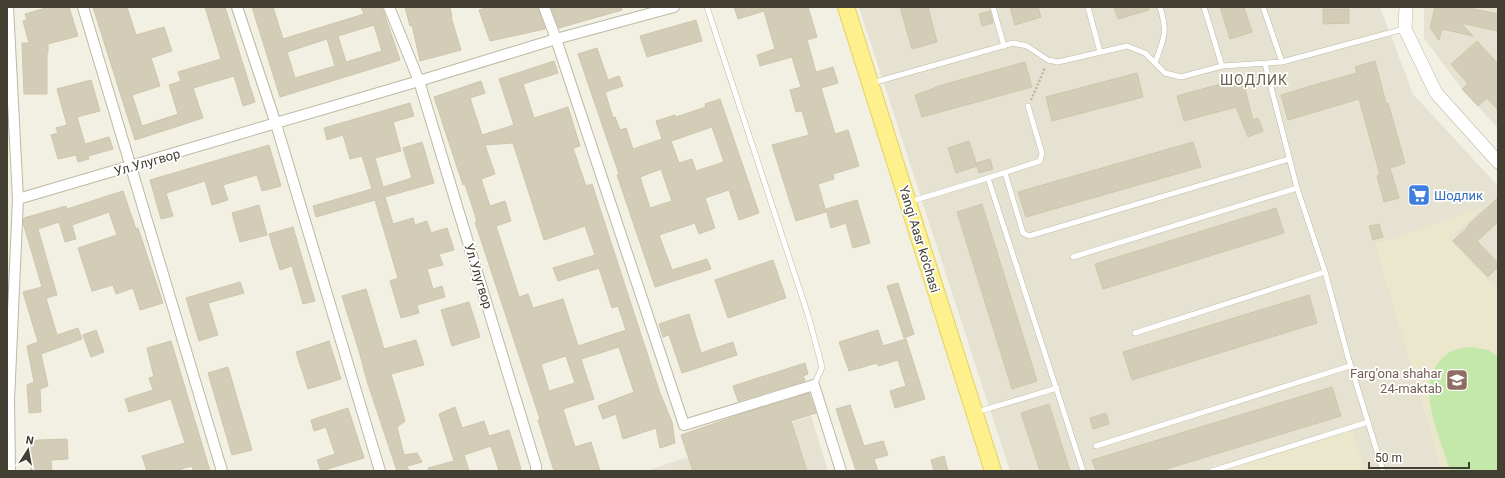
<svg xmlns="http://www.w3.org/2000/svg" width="1505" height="478" viewBox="0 0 1505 478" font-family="Roboto,sans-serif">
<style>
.residential{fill:#e6e2d1}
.education{fill:#ebe7cc}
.green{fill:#c3e8aa}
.building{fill:#d3cdb8;stroke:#cec6ab;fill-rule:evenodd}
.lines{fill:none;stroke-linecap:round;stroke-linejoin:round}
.service-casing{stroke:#bdb9a5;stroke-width:6}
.minor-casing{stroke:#bdb9a5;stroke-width:12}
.tertiary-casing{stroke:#bdb9a5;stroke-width:14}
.primary-casing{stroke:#e5d15d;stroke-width:18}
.path{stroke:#bfb796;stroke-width:2.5;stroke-dasharray:2 2;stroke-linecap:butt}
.service{stroke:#fff;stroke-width:5}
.minor{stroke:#fff;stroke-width:10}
.tertiary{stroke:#fff;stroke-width:13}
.primary{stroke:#fff08e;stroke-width:16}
.labels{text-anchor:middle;stroke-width:3.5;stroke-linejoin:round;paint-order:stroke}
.street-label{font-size:13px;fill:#433f33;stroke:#fff}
.shop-label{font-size:13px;fill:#366cbe;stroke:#fff;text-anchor:start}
.education-label{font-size:13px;fill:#785e54;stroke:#fff;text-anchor:end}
.neighbourhood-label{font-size:14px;letter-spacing:1px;fill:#665f4a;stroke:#fff}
</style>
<rect width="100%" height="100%" fill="#f2efe3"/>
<g class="residential">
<polygon points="859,7 1380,7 1413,94 1498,186 1498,471 1010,471"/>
<polygon points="1424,7 1498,8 1498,128 1462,89 1424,38"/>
<polygon points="811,416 828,471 646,471"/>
</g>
<g class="education">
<polygon points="1484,207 1449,239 1498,290 1498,471 1442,471 1375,244"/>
<polygon points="1352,429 1365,471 1216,471"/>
</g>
<path class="green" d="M1470,347L1488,350L1498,356V471H1450C1442,443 1425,408 1430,379C1431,371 1440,359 1447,354C1453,349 1463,348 1470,347Z"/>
<g class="building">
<polygon points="49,7 69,7 78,36 48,44 48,53 47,53 47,94 24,94 22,43 29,43 23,21 27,20 25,14"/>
<polygon points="93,7 127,7 136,35 164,27 172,51 151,58 160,86 132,95 142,126 178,114 169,85 181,81 178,72 221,59 205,7 225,7 255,102 243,106 234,76 193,88 203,118 135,140"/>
<path d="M252,7H273L283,39L364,14L361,7H382L400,60L280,97ZM374,25L382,51L346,62L338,36ZM327,39L335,66L295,78L287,52Z"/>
<polygon points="405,7 450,7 452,17 451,17 461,50 420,61 412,25 410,26"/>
<polygon points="488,7 538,7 545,29 490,41 479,10"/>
<polygon points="551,7 621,7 622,10 559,28"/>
<polygon points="734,7 808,7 817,37 807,40 816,72 833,67 838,83 821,88 835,134 848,130 859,166 833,174 834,179 818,184 826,212 796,221 772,145 809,135 802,111 796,112 790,90 801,87 792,57 760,66 757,55 775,49 764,11 738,19"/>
<polygon points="900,7 928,7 937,42 912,49"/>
<polygon points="1010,7 1038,7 1041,17 1015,25"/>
<polygon points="1114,7 1149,7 1149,10 1118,19"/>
<polygon points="1220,7 1244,7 1252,32 1230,39"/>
<polygon points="1435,7 1474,7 1473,9 1498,14 1498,31 1461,23 1473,36 1442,29 1439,40 1430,28"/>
<polygon points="1323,9 1349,9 1349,23 1323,24"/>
<polygon points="990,11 993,23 982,26 979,14"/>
<polygon points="696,20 702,41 647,57 640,36"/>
<polygon points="1477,41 1498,64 1498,110 1487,98 1478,106 1462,89 1468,84 1451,64"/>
<path d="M597,48L608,80L619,76L623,86L605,92L613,118L615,117L620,130L626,128L633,149L662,139L656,121L675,115L676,117L706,107L705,104L720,99L759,213L739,220L729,190L705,198L715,228L699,234L695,223L659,235L672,270L707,259L711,269L655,287L617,175L619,174L578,54ZM712,127L724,162L696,171L692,159L679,163L671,141ZM661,169L672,201L650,208L640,177Z"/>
<path d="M554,61L558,73L523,84L534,118L568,107L580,146L573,148L586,186L592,184L660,393L672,422L675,443L660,448L656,428L623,439L616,414L603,419L598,406L634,392L619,347L581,359L594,399L563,409L575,447L591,442L600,471H554L538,420L540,419L475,222L477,221L465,184L463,185L434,97L481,81L485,93L470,98L482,135L514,125L499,79ZM513,143L544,240L585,226L595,255L553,268L558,281L599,268L612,308L618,306L626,330L578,346L563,299L533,308L528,294L519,297L496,226L511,221L505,201L490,206L481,179L495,174L485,145ZM566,356L575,383L549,391L541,364Z"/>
<polygon points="1375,61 1386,103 1388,103 1405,163 1390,168 1399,198 1384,202 1377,176 1380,175 1359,99 1288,120 1281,95 1324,82 1325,85 1325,82 1357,73 1355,67"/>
<polygon points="1025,62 1032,87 922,117 915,95 935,88 935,87"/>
<polygon points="1137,73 1143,97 1052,121 1046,97"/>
<polygon points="1242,78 1253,120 1258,118 1263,131 1248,137 1236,107 1184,121 1177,96"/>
<polygon points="91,80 100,111 77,117 85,144 109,137 113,149 88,156 89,159 78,162 76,155 58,159 51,135 58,133 56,128 67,125 57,89"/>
<polygon points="410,103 414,116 393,122 401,151 375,158 383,187 412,178 403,148 422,142 434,183 385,197 393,224 413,218 415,225 427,221 431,233 447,228 454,250 439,254 443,265 427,269 433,289 442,286 445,297 417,305 419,313 401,318 390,281 398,278 375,200 316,217 313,206 372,189 362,156 350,159 343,135 327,140 324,128"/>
<polygon points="969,141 977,166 956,173 948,148"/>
<polygon points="1193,142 1201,167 1026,217 1018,192"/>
<polygon points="269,145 281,186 262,191 257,175 223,185 228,200 212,205 205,181 166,193 173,216 161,219 150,180"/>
<polygon points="990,159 993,169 979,173 976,163"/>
<polygon points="123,191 136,229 138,228 163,303 140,310 133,288 116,294 113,285 92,291 78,248 117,235 109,212 72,225 76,239 65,242 59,222 38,229 57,295 46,298 57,335 78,328 82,339 41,354 48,386 40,389 41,412 29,413 27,385 34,382 27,346 38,342 23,292 42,287 23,223 24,218 66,206 67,209"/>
<polygon points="1498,198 1498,222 1477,241 1498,263 1498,267 1488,277 1453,241 1469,226 1468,225"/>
<polygon points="857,200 870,243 853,248 846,223 831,228 826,209"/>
<polygon points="982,204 1037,381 1012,389 957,212"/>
<polygon points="259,205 267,235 240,242 232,213"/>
<polygon points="1276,208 1284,233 1103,289 1095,264"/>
<polygon points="1379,224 1383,237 1373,240 1369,226"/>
<polygon points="293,227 315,301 303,304 292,266 280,270 269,234"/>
<polygon points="773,260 786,298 728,318 715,280"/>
<polygon points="240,282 244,293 208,303 218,335 199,341 186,298"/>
<polygon points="898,283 914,334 904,338 887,286"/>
<polygon points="366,289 384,349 416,340 424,365 391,374 405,421 397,427 404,455 417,453 422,462 407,466 409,471 397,471 367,381 359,351 342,296"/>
<polygon points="1309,295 1317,323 1132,380 1123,352"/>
<polygon points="469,302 480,337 452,346 441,310"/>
<polygon points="689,314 701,353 733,342 737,355 682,373 669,335 663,337 659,324"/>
<polygon points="96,330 104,352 91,357 83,335"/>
<polygon points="878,330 883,346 906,339 925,399 895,408 890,391 906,386 898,360 878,366 877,363 849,371 839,342"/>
<polygon points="171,341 210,471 193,471 192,466 174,471 147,471 142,456 185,443 171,399 129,412 125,399 153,390 149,378 154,377 147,348"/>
<polygon points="329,341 341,379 308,389 296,352"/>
<polygon points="805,363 808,374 803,376 805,381 738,401 733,386"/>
<polygon points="228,367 252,450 232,455 208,373"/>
<polygon points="1332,387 1341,416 1160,471 1096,471 1092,460"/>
<polygon points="809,393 816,413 791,421 807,471 693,471 681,435 742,414"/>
<polygon points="1049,404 1070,471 1040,471 1021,413"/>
<polygon points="850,405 864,446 883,441 888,455 874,459 878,471 856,471 836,409"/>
<polygon points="455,407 462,428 484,421 489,436 509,430 521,469 516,471 499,471 491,446 464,455 469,471 429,471 428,468 454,461 439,414"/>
<polygon points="348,408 364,458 321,471 317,460 335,454 326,427 314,431 311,420"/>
<polygon points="1106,413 1109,424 1093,429 1090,418"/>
<polygon points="67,439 68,459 51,460 52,471 31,471 30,442 39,440"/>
<polygon points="944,456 948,471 934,471 931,460"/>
</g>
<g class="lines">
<g class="service-casing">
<g id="service">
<polyline points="707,7 808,315 822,367 814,385"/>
<polyline points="993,7 1004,46"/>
<polyline points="1088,7 1100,52"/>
<polyline points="1204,7 1222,66"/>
<polyline points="1263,7 1282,62"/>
<path d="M1155,63C1164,38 1168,33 1160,7"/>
<polyline points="1265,64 1297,188 1325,272 1348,357 1383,471"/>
<polyline points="872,83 1013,43 1027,46 1048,60 1058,62 1127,46 1145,53 1165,73 1181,77 1222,66 1282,62 1404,29"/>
<polyline points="1005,173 1023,233 1029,236 1289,159"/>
<polyline points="988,178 1040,161 1042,153 1028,106"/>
<polyline points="909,202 988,178 1083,471"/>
<polyline points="1073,257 1297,188"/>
<polyline points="1135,333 1325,272"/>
<polyline points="977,412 1057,388"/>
<polyline points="1096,446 1350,366"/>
<polyline points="1212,471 1368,422"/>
</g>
</g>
<g class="minor-casing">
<g id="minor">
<polyline points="8,7 18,199 9,400 10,471"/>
<polyline points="83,7 222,471"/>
<polyline points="237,7 276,124 380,471"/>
<polyline points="389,7 419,81 536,466 536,471"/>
<polyline points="544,7 556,39 684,425 814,385 841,471"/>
<polyline points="18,199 419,81 556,39 674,7"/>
</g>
</g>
<g class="tertiary-casing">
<polyline id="tertiary" points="1406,7 1405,29 1436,93 1498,162"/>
</g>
<g class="primary-casing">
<polyline id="primary" points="846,7 993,471"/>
</g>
<polyline class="path" points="1031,100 1045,68"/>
<use href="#service" class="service"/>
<use href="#minor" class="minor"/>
<use href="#tertiary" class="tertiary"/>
<use href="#primary" class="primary"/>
</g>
<defs>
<g id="supermarket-square" transform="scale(1.15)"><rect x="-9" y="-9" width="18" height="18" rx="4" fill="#3f7fe0" stroke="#fff"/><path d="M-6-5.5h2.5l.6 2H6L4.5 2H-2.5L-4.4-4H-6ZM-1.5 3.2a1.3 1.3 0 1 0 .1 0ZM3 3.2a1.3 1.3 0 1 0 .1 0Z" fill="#fff"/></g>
<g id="school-square" transform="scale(1.15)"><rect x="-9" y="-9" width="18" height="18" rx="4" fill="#8d6e63" stroke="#fff"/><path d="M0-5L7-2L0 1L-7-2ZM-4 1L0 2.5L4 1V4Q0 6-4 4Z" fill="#fff"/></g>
</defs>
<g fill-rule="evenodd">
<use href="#supermarket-square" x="1419" y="195"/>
<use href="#school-square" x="1457" y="380"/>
</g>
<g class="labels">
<g class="street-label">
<text transform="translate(147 162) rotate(-16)" y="5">Ул.Улугвор</text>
<text transform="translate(920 239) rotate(73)" y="5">Yangi Aasr ko'chasi</text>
<text transform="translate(479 276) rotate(73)" y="5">Ул.Улугвор</text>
</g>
<g class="shop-label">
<text x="1434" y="200">Шодлик</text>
</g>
<g class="education-label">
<text x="1442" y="378">Farg'ona shahar<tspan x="1442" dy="15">24-maktab</tspan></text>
</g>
<g class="neighbourhood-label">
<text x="1254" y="85">ШОДЛИК</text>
</g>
</g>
<rect width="1505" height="478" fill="none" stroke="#433f33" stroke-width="16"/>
<g transform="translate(28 450) rotate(11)" stroke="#ffffff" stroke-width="3" paint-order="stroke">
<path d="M0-3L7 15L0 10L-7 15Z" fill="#433f33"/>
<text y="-6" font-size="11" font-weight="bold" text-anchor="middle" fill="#433f33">N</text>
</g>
<path d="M1369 462v6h100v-6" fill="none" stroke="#433f33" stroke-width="2"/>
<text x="1375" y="462" font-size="12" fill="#433f33" stroke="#ffffff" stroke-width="3" paint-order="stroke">50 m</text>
</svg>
